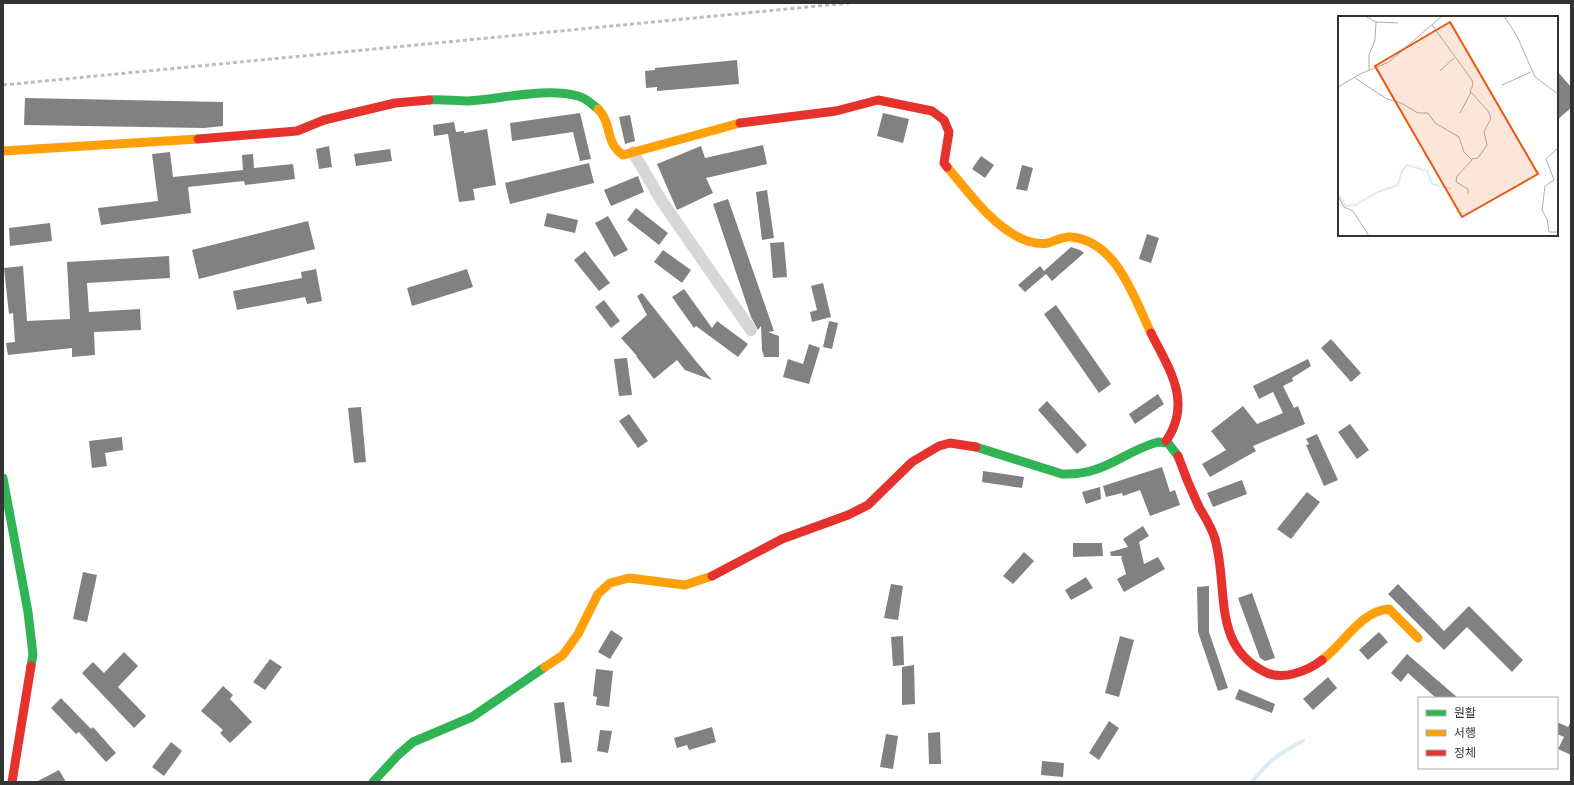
<svg xmlns="http://www.w3.org/2000/svg" width="1574" height="785" viewBox="0 0 1574 785" font-family="Barlow,'Noto Sans KR',sans-serif">
<style>
.lines{fill:none;stroke-linecap:round;stroke-linejoin:round}
.stream{stroke:#ddebf3;stroke-width:4}
.building{fill:#818181}
.street{stroke:#d7d7d7;stroke-width:12}
.fast{stroke:#30b455;stroke-width:9}
.slow{stroke:#ff9f0a;stroke-width:9}
.jam{stroke:#e5322d;stroke-width:9}
.rail{stroke:#bebebe;stroke-width:3;stroke-dasharray:4 3;stroke-linecap:butt}
.inset-river{fill:none;stroke:#ddebf3;stroke-width:2}
.inset-road{fill:none;stroke:#adadad;stroke-width:1}
.view{fill:#e8590c;fill-opacity:0.15;stroke:#e8590c;stroke-width:2}
.inset-edge{fill:none;stroke:#333;stroke-width:2}
</style>
<rect width="100%" height="100%" fill="#fff"/>
<g class="lines">
<path class="stream" d="M1252,782C1266,763 1281,752 1303,741"/>
</g>
<g class="building">
<polygon points="737,60 739,84 657,91 657,87 646,88 645,71 655,70 655,68"/>
<polygon points="1557,71 1571,87 1571,108 1557,120"/>
<polygon points="25,98 223,102 223,126 204,128 24,125"/>
<polygon points="580,113 591,159 580,161 573,132 512,141 510,123"/>
<polygon points="883,113 909,119 903,143 877,136"/>
<polygon points="630,115 635,141 625,144 619,117"/>
<polygon points="454,122 456,132 464,131 464,133 487,129 496,185 473,189 475,200 459,202 448,134 434,136 433,125"/>
<polygon points="763,145 767,164 706,178 713,193 677,210 657,164 701,146 705,158"/>
<polygon points="329,146 332,167 319,169 316,149"/>
<polygon points="390,149 392,161 356,166 354,154"/>
<polygon points="170,152 173,177 243,170 242,155 253,154 254,168 293,164 295,179 245,185 244,181 188,187 191,213 101,225 98,208 158,201 152,154"/>
<polygon points="981,156 994,165 985,178 972,169"/>
<polygon points="589,163 594,183 510,204 505,183"/>
<polygon points="1022,165 1033,168 1027,191 1016,189"/>
<polygon points="638,176 644,192 611,206 604,190"/>
<polygon points="767,190 774,238 762,240 756,192"/>
<polygon points="728,199 774,331 768,332 779,336 779,357 764,357 762,350 761,326 758,330 751,317 713,204"/>
<polygon points="636,208 668,233 659,245 627,220"/>
<polygon points="547,213 578,220 575,233 544,226"/>
<polygon points="608,216 628,250 614,257 595,223"/>
<polygon points="308,221 315,249 199,279 192,250"/>
<polygon points="50,223 52,241 10,246 9,228"/>
<polygon points="1147,234 1159,238 1151,263 1139,259"/>
<polygon points="784,242 787,277 773,278 770,243"/>
<polygon points="1071,247 1080,250 1084,253 1052,281 1046,274 1025,292 1018,285 1040,266 1044,271"/>
<polygon points="663,250 691,270 682,283 654,262"/>
<polygon points="585,251 610,283 599,291 574,260"/>
<polygon points="169,256 170,278 87,283 89,312 140,309 141,330 94,332 95,355 72,357 72,348 8,355 6,343 15,342 13,313 9,314 4,268 23,266 27,321 70,319 67,262"/>
<polygon points="316,269 322,301 307,304 305,297 237,310 233,291 302,278 301,272"/>
<polygon points="467,269 473,287 412,306 407,288"/>
<polygon points="823,283 831,317 812,322 810,312 817,310 811,286"/>
<polygon points="684,289 712,328 717,321 748,344 738,357 696,326 694,328 672,297"/>
<polygon points="642,293 695,360 712,380 685,370 677,360 654,379 636,356 637,356 621,338 647,315 637,296"/>
<polygon points="604,300 620,321 611,328 595,307"/>
<polygon points="1056,305 1111,384 1099,393 1044,314"/>
<polygon points="829,321 838,323 832,349 823,347"/>
<polygon points="1331,339 1361,373 1351,382 1321,348"/>
<polygon points="809,344 820,348 809,384 783,377 788,359 803,364"/>
<polygon points="627,358 632,395 619,396 614,359"/>
<polygon points="1308,359 1311,366 1292,378 1293,381 1283,386 1294,408 1298,406 1305,424 1253,446 1256,451 1210,477 1202,464 1226,450 1211,431 1243,406 1257,424 1283,413 1273,392 1259,399 1253,386"/>
<polygon points="1158,394 1164,404 1135,424 1129,414"/>
<polygon points="1047,401 1087,445 1077,454 1038,410"/>
<polygon points="361,407 366,462 354,463 348,408"/>
<polygon points="629,414 648,441 638,448 619,421"/>
<polygon points="1350,424 1369,450 1357,459 1338,432"/>
<polygon points="1317,434 1338,480 1324,486 1306,445 1309,444 1306,439"/>
<polygon points="122,437 123,450 105,453 107,466 92,468 89,441"/>
<polygon points="1162,467 1170,492 1175,490 1180,505 1150,516 1140,490 1123,496 1122,493 1106,497 1103,486"/>
<polygon points="983,471 1024,477 1022,488 982,482"/>
<polygon points="1242,480 1247,494 1213,507 1207,493"/>
<polygon points="1100,487 1101,499 1086,504 1082,492"/>
<polygon points="1307,492 1320,502 1291,539 1277,529"/>
<polygon points="1143,526 1149,536 1139,542 1144,564 1158,557 1165,569 1124,592 1117,579 1126,574 1121,557 1123,556 1111,556 1110,552 1128,547 1123,539"/>
<polygon points="1073,543 1102,543 1103,556 1073,557"/>
<polygon points="1024,552 1034,561 1013,584 1003,576"/>
<polygon points="83,572 97,575 87,622 73,619"/>
<polygon points="1086,577 1093,588 1071,600 1065,590"/>
<polygon points="891,584 903,586 898,620 884,618"/>
<polygon points="1398,584 1444,631 1469,606 1523,660 1512,672 1467,627 1444,650 1388,594"/>
<polygon points="1209,586 1209,632 1228,688 1218,691 1198,632 1197,587"/>
<polygon points="1252,593 1275,658 1265,661 1260,658 1238,598"/>
<polygon points="611,630 623,638 610,659 598,652"/>
<polygon points="1379,632 1388,642 1368,660 1359,650"/>
<polygon points="903,636 904,665 893,666 891,637"/>
<polygon points="1120,636 1134,640 1119,697 1105,693"/>
<polygon points="124,652 138,666 118,687 146,716 134,728 82,673 93,662 104,673"/>
<polygon points="1407,654 1458,698 1436,698 1408,673 1401,682 1391,673"/>
<polygon points="270,659 282,667 265,690 253,682"/>
<polygon points="914,665 915,704 902,705 902,667"/>
<polygon points="596,669 613,671 609,707 596,705 597,697 593,696"/>
<polygon points="1328,677 1337,688 1313,710 1303,699"/>
<polygon points="223,686 233,695 230,699 252,722 230,743 220,733 223,730 201,711"/>
<polygon points="1239,689 1275,704 1272,713 1235,699"/>
<polygon points="61,698 91,729 93,727 116,753 106,762 79,732 76,734 51,708"/>
<polygon points="564,702 572,762 561,763 554,703"/>
<polygon points="1109,721 1119,728 1099,760 1089,753"/>
<polygon points="1571,721 1571,755 1558,749 1564,737 1557,734 1557,722 1568,727"/>
<polygon points="712,727 716,742 689,750 687,745 677,748 674,738"/>
<polygon points="600,730 612,731 608,753 597,751"/>
<polygon points="940,732 941,764 929,764 928,733"/>
<polygon points="886,734 898,736 893,769 880,767"/>
<polygon points="171,742 182,751 164,776 152,767"/>
<polygon points="1042,761 1064,763 1063,777 1041,775"/>
<polygon points="59,770 66,782 36,782"/>
</g>
<g class="lines">
<polyline class="street" points="633,152 661,200 751,330"/>
<g class="fast">
<path d="M429,100C442,99 455,101 468,101C502,99 545,87 578,96C586,98 592,104 598,109"/>
<path d="M976,447L1062,474C1104,476 1122,452 1158,442L1168,443L1178,456"/>
<polyline points="3,478 28,612 33,655 31,666"/>
<polyline points="373,782 398,755 413,742 472,717 545,667"/>
</g>
<g class="slow">
<path d="M598,109C613,124 604,142 623,155L740,123"/>
<polyline points="3,151 198,139"/>
<path d="M947,167C968,191 989,222 1018,237C1026,241 1038,245 1048,243C1055,241 1063,236 1071,237C1117,241 1134,298 1151,333"/>
<path d="M1322,660C1344,644 1360,611 1389,609L1418,638"/>
<polyline points="545,667 563,655 578,634 598,594 610,583 629,578 685,585 712,576"/>
</g>
<g class="jam">
<polyline points="740,123 836,111 878,100 932,111 944,120 949,132 944,163 947,167"/>
<polyline points="198,139 297,131 324,120 395,103 429,100"/>
<path d="M1151,333C1169,369 1193,402 1166,441"/>
<path d="M1178,456C1184,473 1191,490 1199,507C1205,517 1212,528 1215,539C1229,588 1211,645 1265,672C1282,681 1308,671 1322,660"/>
<polyline points="712,576 782,539 848,515 868,505 912,462 939,446 950,443 976,447"/>
<polyline points="12,782 31,666"/>
</g>
<polyline class="rail" points="3,85 849,3"/>
</g>
<g transform="translate(1338 16)">
<rect width="220" height="220" fill="#fff"/>
<path class="inset-river" d="M0,178L8,190L17,189L40,176L60,169L64,155L69,149L89,155L94,168L113,173"/>
<path class="inset-road" d="M27,0L38,6L60,7M166,0L179,20L197,61L220,78M94,9L134,64L135,69L132,75L150,95L153,102L146,116L149,129L140,142L134,143M31,54V39L37,24L38,6M102,55L116,42M17,62L49,83L63,87L80,97H90L97,107L121,121L126,136L134,144L119,160L118,166L130,173V178M164,69L193,56M0,71L22,58L51,46L104,0M122,97L133,76M220,132L208,143L216,164L207,170L204,194L209,203L211,216H220M0,180L6,191L15,195L31,220"/>
<path class="view" d="M112,6L200,158L124,201L37,50Z"/>
<rect width="220" height="220" class="inset-edge"/>
</g>
<rect width="1574" height="785" fill="none" stroke="#333333" stroke-width="8"/>
<rect x="1418" y="697" width="140" height="72" fill="#ffffff" stroke="#adadad"/>
<rect x="1426" y="710" width="20" height="6" fill="#30b455" stroke="#adadad"/>
<text x="1454" y="717" font-size="12" fill="#333333">원활</text>
<rect x="1426" y="730" width="20" height="6" fill="#ff9f0a" stroke="#adadad"/>
<text x="1454" y="737" font-size="12" fill="#333333">서행</text>
<rect x="1426" y="750" width="20" height="6" fill="#e5322d" stroke="#adadad"/>
<text x="1454" y="757" font-size="12" fill="#333333">정체</text>
</svg>
